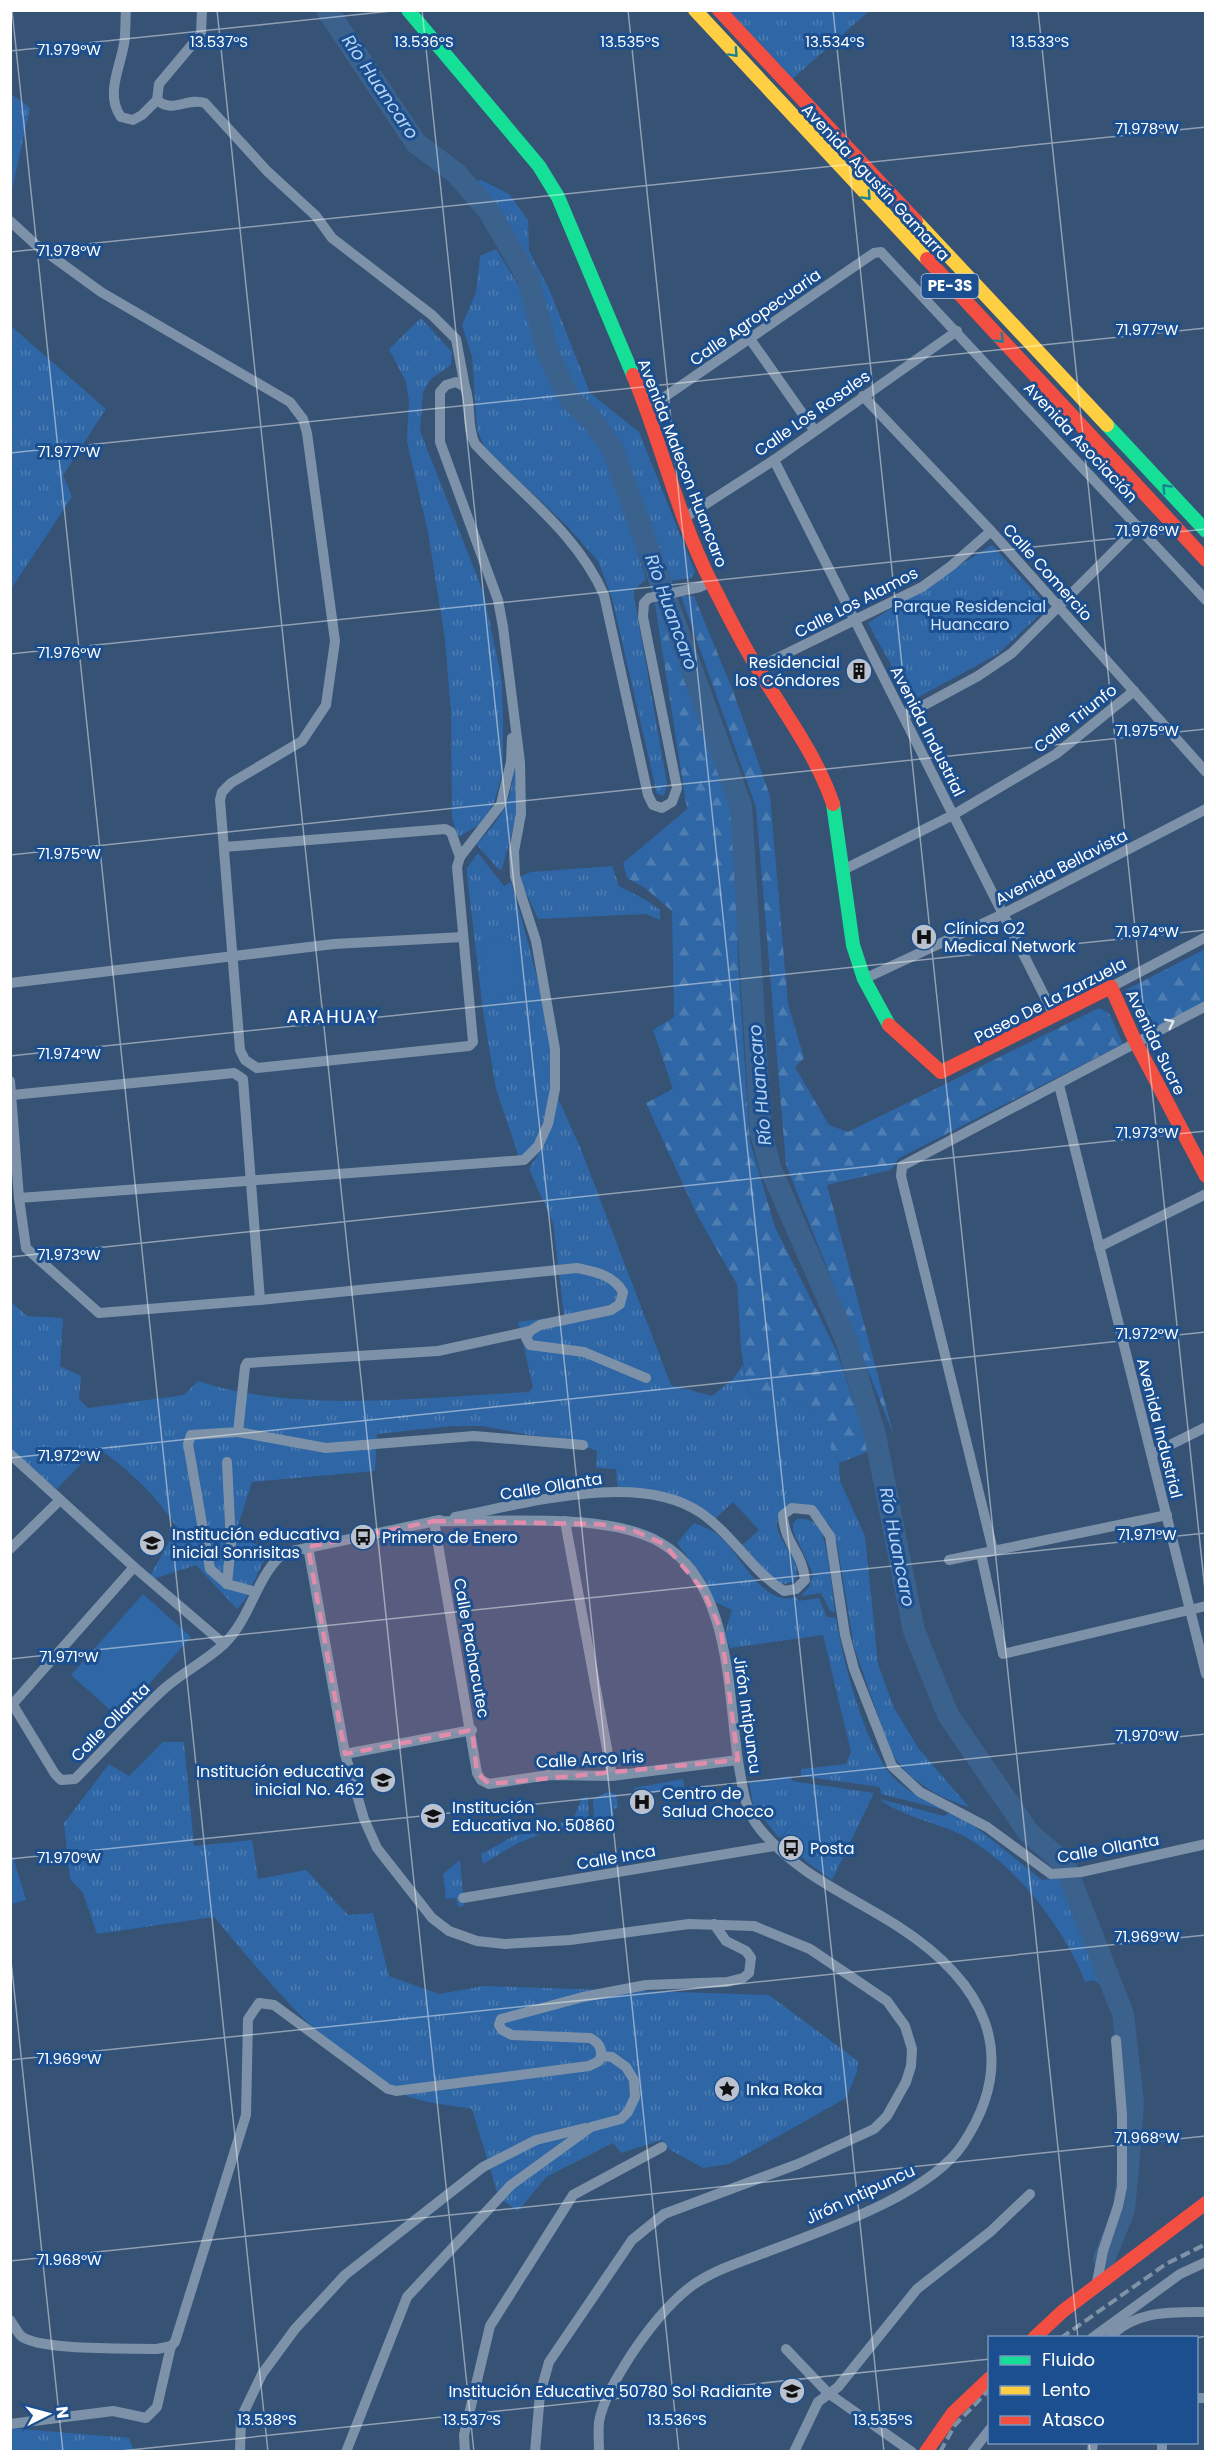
<svg xmlns="http://www.w3.org/2000/svg" width="1216" height="2462" viewBox="0 0 1216 2462" font-family="Poppins,sans-serif">
<style>
.grass{fill:url(#grass-tufts)}
.forest{fill:url(#forest-firs)}
.pitch{fill:#2f66a5}
.lines{fill:none;stroke-linecap:round;stroke-linejoin:round}
.river{stroke:#3b618d;stroke-width:22}
.street{stroke:#7d92a8;stroke-width:10}
.fast{stroke:#16e098;stroke-width:14}
.slow{stroke:#ffcf43;stroke-width:14}
.jam{stroke:#f24e42;stroke-width:14}
.rail{stroke:#7e92a7;stroke-width:4;stroke-dasharray:10 4.5;stroke-linecap:butt}
.oneway{stroke:#198292}
.oneway2{stroke:#e5e9ee}
.marked{fill:#e08cad;fill-opacity:0.2;stroke:#e08cad;stroke-width:4.5;stroke-dasharray:12 8;stroke-linejoin:round}
.ticks{fill:none;stroke:#fff;stroke-width:1.5;stroke-opacity:0.45}
.labels{text-anchor:middle;stroke-width:6;stroke-linejoin:round;paint-order:stroke}
.shield{fill:#1b4f8f;stroke:#bbcadd;stroke-width:1.5}
.shield-label{font-size:15px;font-weight:bold;fill:#fff}
.street-label{font-size:16px;fill:#fff;stroke:#1b4f8f}
.park-label{font-size:16px;fill:#cfe3fa;stroke:#1b4f8f}
.poi-label{font-size:16px;fill:#fff;stroke:#1b4f8f;text-anchor:start}
.water-label{font-size:18px;font-style:italic;fill:#b5d3f5;stroke:#1b4f8f}
.neighbourhood-label{font-size:18px;letter-spacing:1.5px;fill:#fff;stroke:#1b4f8f}
.ticks-label{font-size:15px;text-anchor:middle;fill:#fff;stroke:#1b4f8f;stroke-width:6;stroke-linejoin:round;paint-order:stroke}
</style>
<defs>
<pattern id="grass-tufts" width="24" height="20" patternUnits="userSpaceOnUse" patternTransform="scale(1.5)"><rect width="24" height="20" fill="#2f66a5"/><path d="M3 7l-1-3M5 7V3M7 7l1-3M15 17l-1-3M17 17v-4M19 17l1-3" fill="none" stroke="#4e7db2"/></pattern>
<pattern id="forest-firs" width="22" height="20" patternUnits="userSpaceOnUse" patternTransform="scale(1.5)"><rect width="22" height="20" fill="#2f66a5"/><path d="M5 1l3.5 6h-7zM16 11l3.5 6h-7z" fill="#4e7db2"/></pattern>
</defs>
<rect width="100%" height="100%" fill="#365274"/>
<g class="grass">
<polygon points="724,11 869,11 788,83"/>
<polygon points="11,94 30,108 11,194 10,194"/>
<polygon points="481,180 509,194 528,220 529,251 550,291 590,393 639,432 695,572 691,578 668,581 615,438 575,396 556,361 528,264 494,207 470,181"/>
<polygon points="496,249 519,286 547,375 558,399 585,424 606,451 646,579 633,591 667,783 664,796 657,794 612,598 598,561 567,526 485,448 477,430 472,357 462,325 476,292 480,256"/>
<polygon points="421,318 452,352 451,365 431,379 423,392 420,431 484,594 502,682 503,725 503,772 493,805 479,825 458,837 452,818 451,712 445,639 428,532 407,442 409,400 406,382 389,349"/>
<polygon points="11,326 106,409 63,475 72,497 11,589"/>
<polygon points="992,545 1048,607 998,654 911,701 868,623"/>
<path d="M515,746L517,814L502,869L499,870L476,844C511,809 513,794 515,746Z"/>
<path d="M478,853L504,886L511,882C527,936 542,992 551,1048C556,1078 545,1141 520,1160L496,1089L483,1011L467,875V868Z"/>
<polygon points="612,866 619,886 646,900 660,910 660,920 646,914 538,919 519,877 531,872"/>
<path d="M558,1098L580,1147L671,1385L712,1396L733,1379L743,1365L748,1395L773,1398L815,1410L839,1463L840,1481L865,1536L878,1664L894,1708L919,1749L969,1807C938,1798 906,1779 890,1750L854,1647L837,1543L830,1525L809,1506L795,1503C748,1529 810,1552 794,1582L784,1584L776,1582L742,1545L759,1530L733,1502L715,1519L700,1507L618,1492L616,1469L596,1468L597,1451L561,1438L529,1435L482,1426H452L377,1434L375,1471L252,1482L234,1538L270,1548L245,1600L237,1609L196,1565L147,1581L177,1528C156,1494 129,1471 97,1447L57,1489L11,1452L10,1301L27,1316L63,1318L60,1366L81,1376L79,1399L88,1408L184,1395L198,1381C297,1414 426,1397 529,1392L533,1387L518,1322L564,1316L553,1223L529,1169C545,1145 553,1127 558,1098Z"/>
<path d="M797,1519C805,1518 813,1520 819,1527C827,1536 833,1596 835,1612L830,1611L821,1593L801,1596L809,1587L813,1574L793,1531V1524Z"/>
<path d="M694,1523C701,1526 710,1529 716,1533C740,1551 761,1608 796,1597L799,1601L819,1598L827,1617L836,1618C843,1660 865,1750 896,1780C909,1793 926,1800 943,1807L941,1809L881,1794L880,1787L801,1776V1769L846,1764L851,1752L823,1635L730,1648L725,1633L732,1610L711,1600L705,1580L677,1543Z"/>
<path d="M163,1742H184L194,1846L252,1840L258,1879L306,1870L348,1915L373,1913L389,1976L439,1994L484,1986L769,1995L858,2061L857,2072L846,2098L729,2164L703,2168L669,2149L662,2140L621,2153L613,2143L546,2177L518,2211L499,2198L472,2109C450,2105 420,2103 400,2093C330,2059 264,1976 214,1917L97,1934L83,1893L70,1879L64,1823L109,1764L129,1776Z"/>
<polygon points="791,1776 792,1781 874,1793 832,1880 808,1863 823,1848 796,1821 779,1838 753,1805 749,1782"/>
<polygon points="683,1779 684,1787 636,1796 634,1788"/>
<polygon points="608,1792 616,1794 618,1808 613,1809 614,1815 594,1819 593,1799"/>
<polygon points="588,1796 589,1824 561,1829 561,1823 574,1817 582,1798"/>
<path d="M880,1799L944,1816L949,1813L973,1825L1042,1880L1064,1877L1100,1985L1094,1980L1085,1982C1065,1927 1007,1853 951,1830C935,1824 889,1810 880,1799Z"/>
<polygon points="532,1833 539,1835 518,1843 483,1864 481,1854 516,1835"/>
<polygon points="460,1860 464,1906 458,1907 456,1898 446,1899 443,1874"/>
<polygon points="10,2428 129,2438 134,2451 11,2451"/>
</g>
<g class="forest">
<polygon points="660,596 731,799 736,830 738,961 750,1142 775,1227 837,1352 870,1451 839,1463 814,1410 773,1398 748,1395 741,1348 737,1284 698,1217 646,1103 673,1089 653,1030 674,1017 672,911 645,888 627,878 623,863 687,809 654,598"/>
<polygon points="681,596 694,596 733,691 770,796 788,1004 804,1058 795,1067 829,1125 848,1132 1099,1008 1109,1013 1123,1044 899,1158 891,1170 827,1185 894,1436 786,1165 756,807"/>
<polygon points="1205,949 1205,1001 1144,1034 1124,991"/>
</g>
<g class="pitch">
<polygon points="510,936 524,990 493,998 479,945"/>
<polygon points="143,1594 191,1637 119,1718 71,1675"/>
<polygon points="796,1821 823,1848 808,1863 781,1837"/>
<polygon points="10,1847 26,1900 11,1904 10,1904"/>
</g>
<g class="lines">
<polyline class="river" points="327,10 416,143 457,174 488,210 528,278 548,353 569,398 593,421 612,448 741,806 761,1133 771,1170 847,1342 875,1435 914,1631 948,1715 1029,1833 1064,1863 1123,2014 1133,2102 1129,2158 1124,2210 1104,2259"/>
<g class="street">
<path d="M126,10C125,21 126,33 124,44C120,68 105,95 121,117L133,120L142,115L157,100"/>
<path d="M202,10L201,34L159,84L157,100C173,114 187,97 205,103L267,171L316,216L332,238L432,315L456,339L465,387"/>
<polyline points="10,221 35,244 101,292 290,402 303,419 307,433 335,641 326,705 302,741 231,783 222,792 220,800 240,1050 245,1060 257,1068 469,1046 473,1042 457,867 460,857 451,832 445,829 224,847"/>
<polyline points="750,339 814,430"/>
<polyline points="863,396 991,531 1206,772"/>
<polyline points="647,409 874,253 881,252 1206,600"/>
<polyline points="774,460 1055,1017"/>
<polyline points="684,518 774,460 957,331"/>
<polyline points="757,668 922,587 951,566 991,531"/>
<polyline points="904,716 978,676 1012,653 1139,526"/>
<polyline points="460,857 501,804 511,762 512,738"/>
<polyline points="843,870 953,815 1056,754 1134,691"/>
<polyline points="864,979 1003,914 1206,809"/>
<polyline points="10,983 334,944 463,937"/>
<polyline points="1111,987 1206,937"/>
<path d="M10,1081L19,1198L26,1248L99,1313L260,1300L577,1268C596,1272 613,1275 623,1292L620,1304L611,1310L540,1325L530,1331L526,1338L530,1345L584,1352L646,1378"/>
<polyline points="1059,1085 1206,1674"/>
<polyline points="12,1095 234,1073 243,1079 260,1300"/>
<path d="M19,1198L524,1160L538,1146L548,1124L555,1089V1049L536,941L515,876L514,851L521,814L520,762L503,627L498,600L440,442V392L446,385L456,382L465,387C472,406 466,426 475,444C520,493 577,533 604,595L648,795L653,805L662,808L672,802L677,788L643,617L644,603L649,598L700,587L711,582"/>
<polyline points="1099,1247 1206,1194"/>
<polyline points="238,1432 326,1448 474,1436 583,1445"/>
<polyline points="10,1454 134,1567 10,1707"/>
<polyline points="1152,1454 1206,1427"/>
<path d="M455,1517C524,1504 639,1470 701,1513C733,1535 752,1571 784,1591L796,1589L805,1580C803,1553 784,1543 783,1515L792,1508L812,1510L830,1536L845,1635L854,1669L892,1766L920,1792L987,1827L1051,1874L1081,1872L1206,1844"/>
<polyline points="565,1521 612,1776"/>
<polyline points="308,1547 345,1754 364,1819 377,1848 432,1918 449,1931 477,1941 505,1944 570,1940 689,1924 754,1926 810,1949 887,2001 905,2026 912,2049 911,2066 906,2082 887,2116 874,2129 798,2164 664,2214 632,2240 549,2362 540,2394 535,2452"/>
<polyline points="10,1549 60,1500"/>
<polyline points="993,1550 901,1176 902,1166 1206,1006"/>
<polyline points="981,1554 1003,1654 1206,1606"/>
<polyline points="949,1560 1167,1515"/>
<polyline points="134,1567 224,1644"/>
<polyline points="227,1584 231,1544 227,1462"/>
<polyline points="256,1592 227,1584 210,1569 188,1444 191,1435 238,1432 245,1367 247,1363 438,1351 530,1331"/>
<path d="M13,1705L55,1774L61,1780L75,1779C105,1749 133,1717 165,1688C183,1672 206,1661 224,1644C251,1618 255,1579 283,1553L440,1520"/>
<polyline points="345,1754 472,1730"/>
<polyline points="463,1898 774,1846"/>
<polyline points="1096,2287 1103,2251 1118,2206 1122,2187 1122,2115 1116,2040"/>
<path d="M10,2320C13,2324 17,2332 21,2336C40,2351 130,2348 157,2349L171,2346L175,2342L246,2115L248,2019L259,2003L274,2005L388,2089L396,2091L589,2066L599,2061C604,2051 600,2043 590,2038L512,2035L502,2030L499,2025L501,2019L583,1997L646,1985L727,1982L743,1978L749,1973L751,1958L746,1951L726,1941L714,1924"/>
<polyline points="1092,2338 1180,2274 1206,2262"/>
<path d="M1109,2338C1135,2310 1171,2312 1206,2312"/>
<polyline points="786,2349 828,2393 912,2452"/>
<polyline points="1196,2398 1206,2398"/>
<polyline points="10,2424 113,2411 146,2418 157,2407 171,2346"/>
<polyline points="240,2452 241,2418 262,2374 295,2329 345,2275 483,2167 536,2140 585,2128"/>
<polyline points="346,2452 407,2297 511,2185 591,2127 621,2119 628,2112 635,2097 634,2080 626,2067 612,2057 601,2056"/>
<polyline points="465,2452 464,2435 490,2326 573,2195 662,2147"/>
<path d="M599,2452C599,2442 598,2431 599,2422C603,2399 619,2374 631,2355C647,2331 666,2306 689,2288C708,2273 734,2264 756,2256C815,2233 928,2197 963,2144C1023,2053 982,1981 899,1927C851,1896 797,1875 760,1829C745,1811 743,1789 739,1767C727,1695 733,1585 661,1543C608,1511 497,1523 434,1521L477,1773L481,1780L489,1784L549,1775L612,1776L738,1760"/>
<polyline points="794,2452 818,2402 838,2387 917,2289 990,2232 1030,2194"/>
<polyline points="972,2452 990,2429"/>
<polyline points="1092,2452 1093,2442"/>
<polyline points="1162,2452 1162,2442"/>
</g>
<g class="fast">
<polyline points="408,10 539,166 558,197 633,375"/>
<polyline points="1107,425 1206,531"/>
<polyline points="833,804 853,945 864,979 889,1025"/>
</g>
<g class="slow">
<polyline points="695,10 927,259"/>
<polyline points="916,221 1107,425"/>
</g>
<g class="jam">
<polyline points="719,10 916,221"/>
<polyline points="927,259 1206,560"/>
<path d="M633,375C662,444 678,518 712,584C727,613 741,642 758,669C785,714 816,754 833,804"/>
<polyline points="889,1025 941,1072 1111,987 1135,1041 1206,1176"/>
<polyline points="1034,2338 1063,2311 1206,2203"/>
<polyline points="926,2452 953,2413 990,2378"/>
</g>
<g class="rail">
<polyline points="1061,2338 1166,2264 1206,2244"/>
<polyline points="940,2452 955,2425 990,2389"/>
</g>
</g>
<defs><path id="oneway-chevron" d="M-2-3.5L2.5 0L-2 3.5" fill="none" stroke-width="1.6" stroke-linecap="round" stroke-linejoin="round" transform="scale(1.5)"/></defs>
<g class="oneway">
<use href="#oneway-chevron" transform="translate(734 53) rotate(47)"/>
<use href="#oneway-chevron" transform="translate(867 196) rotate(47)"/>
<use href="#oneway-chevron" transform="translate(1000 339) rotate(47)"/>
<use href="#oneway-chevron" transform="translate(1166 488) rotate(-133)"/>
</g>
<use class="oneway2" href="#oneway-chevron" transform="translate(1170 1023) rotate(-27)"/>
<path class="marked" d="M434,1521L599,1524L635,1531L664,1544L703,1590L721,1630L738,1760L489,1784L477,1773L472,1730L345,1754L308,1547Z"/>
<path class="ticks" d="M12,10L268,2452M217,10L474,2452M422,10L679,2452M628,10L884,2452M833,10L1078,2338M1038,10L1206,1600M10,51L401,10M10,252L1206,127M10,453L1206,328M10,654L1206,529M10,855L1206,729M10,1056L1206,930M10,1257L1206,1131M10,1458L1206,1332M10,1659L1206,1533M10,1859L1206,1734M10,1951L63,2452M10,2060L1206,1935M10,2261L1206,2136M1196,2338L1206,2336M1089,2442L1090,2452M111,2452L990,2359"/>
<defs>
<g id="building-disc" transform="scale(1.35)"><circle r="9.5" fill="#b9c2ce" stroke="#1b4f8f"/><path d="M-4-6H4V6H1V3H-1V6H-4ZM-2.5-4.3h1.7v1.8h-1.7ZM.8-4.3h1.7v1.8H.8ZM-2.5-1h1.7V.8h-1.7ZM.8-1h1.7V.8H.8Z" fill="#111"/></g>
<g id="hospital-disc" transform="scale(1.35)"><circle r="9.5" fill="#b9c2ce" stroke="#1b4f8f"/><path d="M-5-5h3v3.5h4V-5h3V5h-3V1.5h-4V5h-3Z" fill="#111"/></g>
<g id="bus-disc" transform="scale(1.35)"><circle r="9.5" fill="#b9c2ce" stroke="#1b4f8f"/><path d="M-5-6H5V4H4V6H2V4H-2V6H-4V4H-5ZM-3.5-4V0h7V-4ZM-3.5 1.2v1.5H-2V1.2ZM2 1.2v1.5H3.5V1.2Z" fill="#111"/></g>
<g id="school-disc" transform="scale(1.35)"><circle r="9.5" fill="#b9c2ce" stroke="#1b4f8f"/><path d="M0-5L7-2L0 1L-7-2ZM-4 1L0 2.5L4 1V4Q0 6-4 4Z" fill="#111"/></g>
<g id="sight-disc" transform="scale(1.35)"><circle r="9.5" fill="#b9c2ce" stroke="#1b4f8f"/><path d="M0-6L1.8-2.2L6-1.7L2.9 1.2L3.7 5.4L0 3.3L-3.7 5.4L-2.9 1.2L-6-1.7L-1.8-2.2Z" fill="#111"/></g>
</defs>
<g fill-rule="evenodd">
<use href="#building-disc" x="859" y="671"/>
<use href="#hospital-disc" x="924" y="937"/>
<use href="#bus-disc" x="363" y="1537"/>
<use href="#school-disc" x="152" y="1543"/>
<use href="#school-disc" x="383" y="1780"/>
<use href="#hospital-disc" x="642" y="1802"/>
<use href="#school-disc" x="433" y="1816"/>
<use href="#bus-disc" x="791" y="1848"/>
<use href="#sight-disc" x="727" y="2089"/>
<use href="#school-disc" x="792" y="2391"/>
</g>
<g class="labels">
<rect class="shield" x="921.5" y="274" width="57" height="24" rx="4.5"/>
<g class="shield-label">
<text x="950" y="291">PE-3S</text>
</g>
<g class="street-label">
<text transform="translate(876 182) rotate(47)" y="6">Avenida Agustín Gamarra</text>
<text transform="translate(755 317) rotate(-35)" y="6">Calle Agropecuaria</text>
<text transform="translate(812 413) rotate(-35)" y="6">Calle Los Rosales</text>
<text transform="translate(1081 442) rotate(47)" y="6">Avenida Asociación</text>
<text transform="translate(683 463) rotate(69)" y="6">Avenida Malecon Huancaro</text>
<text transform="translate(1048 572) rotate(48)" y="6">Calle Comercio</text>
<text transform="translate(856 602) rotate(-27)" y="6">Calle Los Alamos</text>
<text transform="translate(1075 718) rotate(-38)" y="6">Calle Triunfo</text>
<text transform="translate(928 731) rotate(63)" y="6">Avenida Industrial</text>
<text transform="translate(1061 867) rotate(-27)" y="6">Avenida Bellavista</text>
<text transform="translate(1050 1000) rotate(-27)" y="6">Paseo De La Zarzuela</text>
<text transform="translate(1156 1042) rotate(64)" y="6">Avenida Sucre</text>
<text transform="translate(1160 1428) rotate(76)" y="6">Avenida Industrial</text>
<text transform="translate(551 1486) rotate(-9)" y="6">Calle Ollanta</text>
<text transform="translate(472 1648) rotate(80)" y="6">Calle Pachacutec</text>
<text transform="translate(748 1715) rotate(82)" y="6">Jirón Intipuncu</text>
<text transform="translate(110 1722) rotate(-45)" y="6">Calle Ollanta</text>
<text transform="translate(590 1759) rotate(-3)" y="6">Calle Arco Iris</text>
<text transform="translate(1108 1848) rotate(-10)" y="6">Calle Ollanta</text>
<text transform="translate(616 1857) rotate(-10)" y="6">Calle Inca</text>
<text transform="translate(860 2194) rotate(-25)" y="6">Jirón Intipuncu</text>
</g>
<g class="park-label">
<text x="970" y="612">Parque Residencial<tspan x="970" dy="18">Huancaro</tspan></text>
</g>
<g class="poi-label">
<text x="840" y="668" text-anchor="end">Residencial<tspan x="840" dy="18">los Cóndores</tspan></text>
<text x="944" y="934">Clínica O2<tspan x="944" dy="18">Medical Network</tspan></text>
<text x="172" y="1540">Institución educativa<tspan x="172" dy="18">inicial Sonrisitas</tspan></text>
<text x="382" y="1543">Primero de Enero</text>
<text x="364" y="1777" text-anchor="end">Institución educativa<tspan x="364" dy="18">inicial No. 462</tspan></text>
<text x="662" y="1799">Centro de<tspan x="662" dy="18">Salud Chocco</tspan></text>
<text x="452" y="1813">Institución<tspan x="452" dy="18">Educativa No. 50860</tspan></text>
<text x="810" y="1854">Posta</text>
<text x="746" y="2095">Inka Roka</text>
<text x="772" y="2397" text-anchor="end">Institución Educativa 50780 Sol Radiante</text>
</g>
<g class="water-label">
<text transform="translate(380 87) rotate(56)" y="6">Río Huancaro</text>
<text transform="translate(671 612) rotate(70)" y="6">Río Huancaro</text>
<text transform="translate(760 1085) rotate(-95)" y="6">Río Huancaro</text>
<text transform="translate(897 1547) rotate(79)" y="6">Río Huancaro</text>
</g>
<g class="neighbourhood-label">
<text x="333" y="1023">ARAHUAY</text>
</g>
</g>
<g class="ticks-label">
<text x="219" y="47">13.537°S</text>
<text x="424" y="47">13.536°S</text>
<text x="630" y="47">13.535°S</text>
<text x="835" y="47">13.534°S</text>
<text x="1040" y="47">13.533°S</text>
<text x="69" y="55">71.979°W</text>
<text x="1147" y="134">71.978°W</text>
<text x="69" y="256">71.978°W</text>
<text x="1147" y="335">71.977°W</text>
<text x="69" y="457">71.977°W</text>
<text x="1147" y="536">71.976°W</text>
<text x="69" y="658">71.976°W</text>
<text x="1147" y="736">71.975°W</text>
<text x="69" y="859">71.975°W</text>
<text x="1147" y="937">71.974°W</text>
<text x="69" y="1059">71.974°W</text>
<text x="1147" y="1138">71.973°W</text>
<text x="69" y="1260">71.973°W</text>
<text x="1147" y="1339">71.972°W</text>
<text x="69" y="1461">71.972°W</text>
<text x="1147" y="1540">71.971°W</text>
<text x="69" y="1662">71.971°W</text>
<text x="1147" y="1741">71.970°W</text>
<text x="69" y="1863">71.970°W</text>
<text x="1147" y="1942">71.969°W</text>
<text x="69" y="2064">71.969°W</text>
<text x="1147" y="2143">71.968°W</text>
<text x="69" y="2265">71.968°W</text>
<text x="267" y="2425">13.538°S</text>
<text x="472" y="2425">13.537°S</text>
<text x="677" y="2425">13.536°S</text>
<text x="883" y="2425">13.535°S</text>
</g>
<rect width="1216" height="2462" fill="none" stroke="#ffffff" stroke-width="24"/>
<rect x="988" y="2336" width="210" height="108" fill="#1b4f8f" stroke="#7695bc" stroke-width="1.5"/>
<rect x="1000" y="2356" width="30" height="9" fill="#16e098" stroke="#7695bc" stroke-width="1.5"/>
<text x="1042" y="2366" font-size="18" fill="#ffffff">Fluido</text>
<rect x="1000" y="2386" width="30" height="9" fill="#ffcf43" stroke="#7695bc" stroke-width="1.5"/>
<text x="1042" y="2396" font-size="18" fill="#ffffff">Lento</text>
<rect x="1000" y="2416" width="30" height="9" fill="#f24e42" stroke="#7695bc" stroke-width="1.5"/>
<text x="1042" y="2426" font-size="18" fill="#ffffff">Atasco</text>
<g transform="translate(48 2414) rotate(84)" stroke="#1b4f8f" stroke-width="4.5" paint-order="stroke">
<path d="M0-4.5L10 22L0 15L-10 22Z" fill="#ffffff"/>
<text y="-9" font-size="16" font-weight="bold" text-anchor="middle" fill="#ffffff">N</text>
</g>
</svg>
